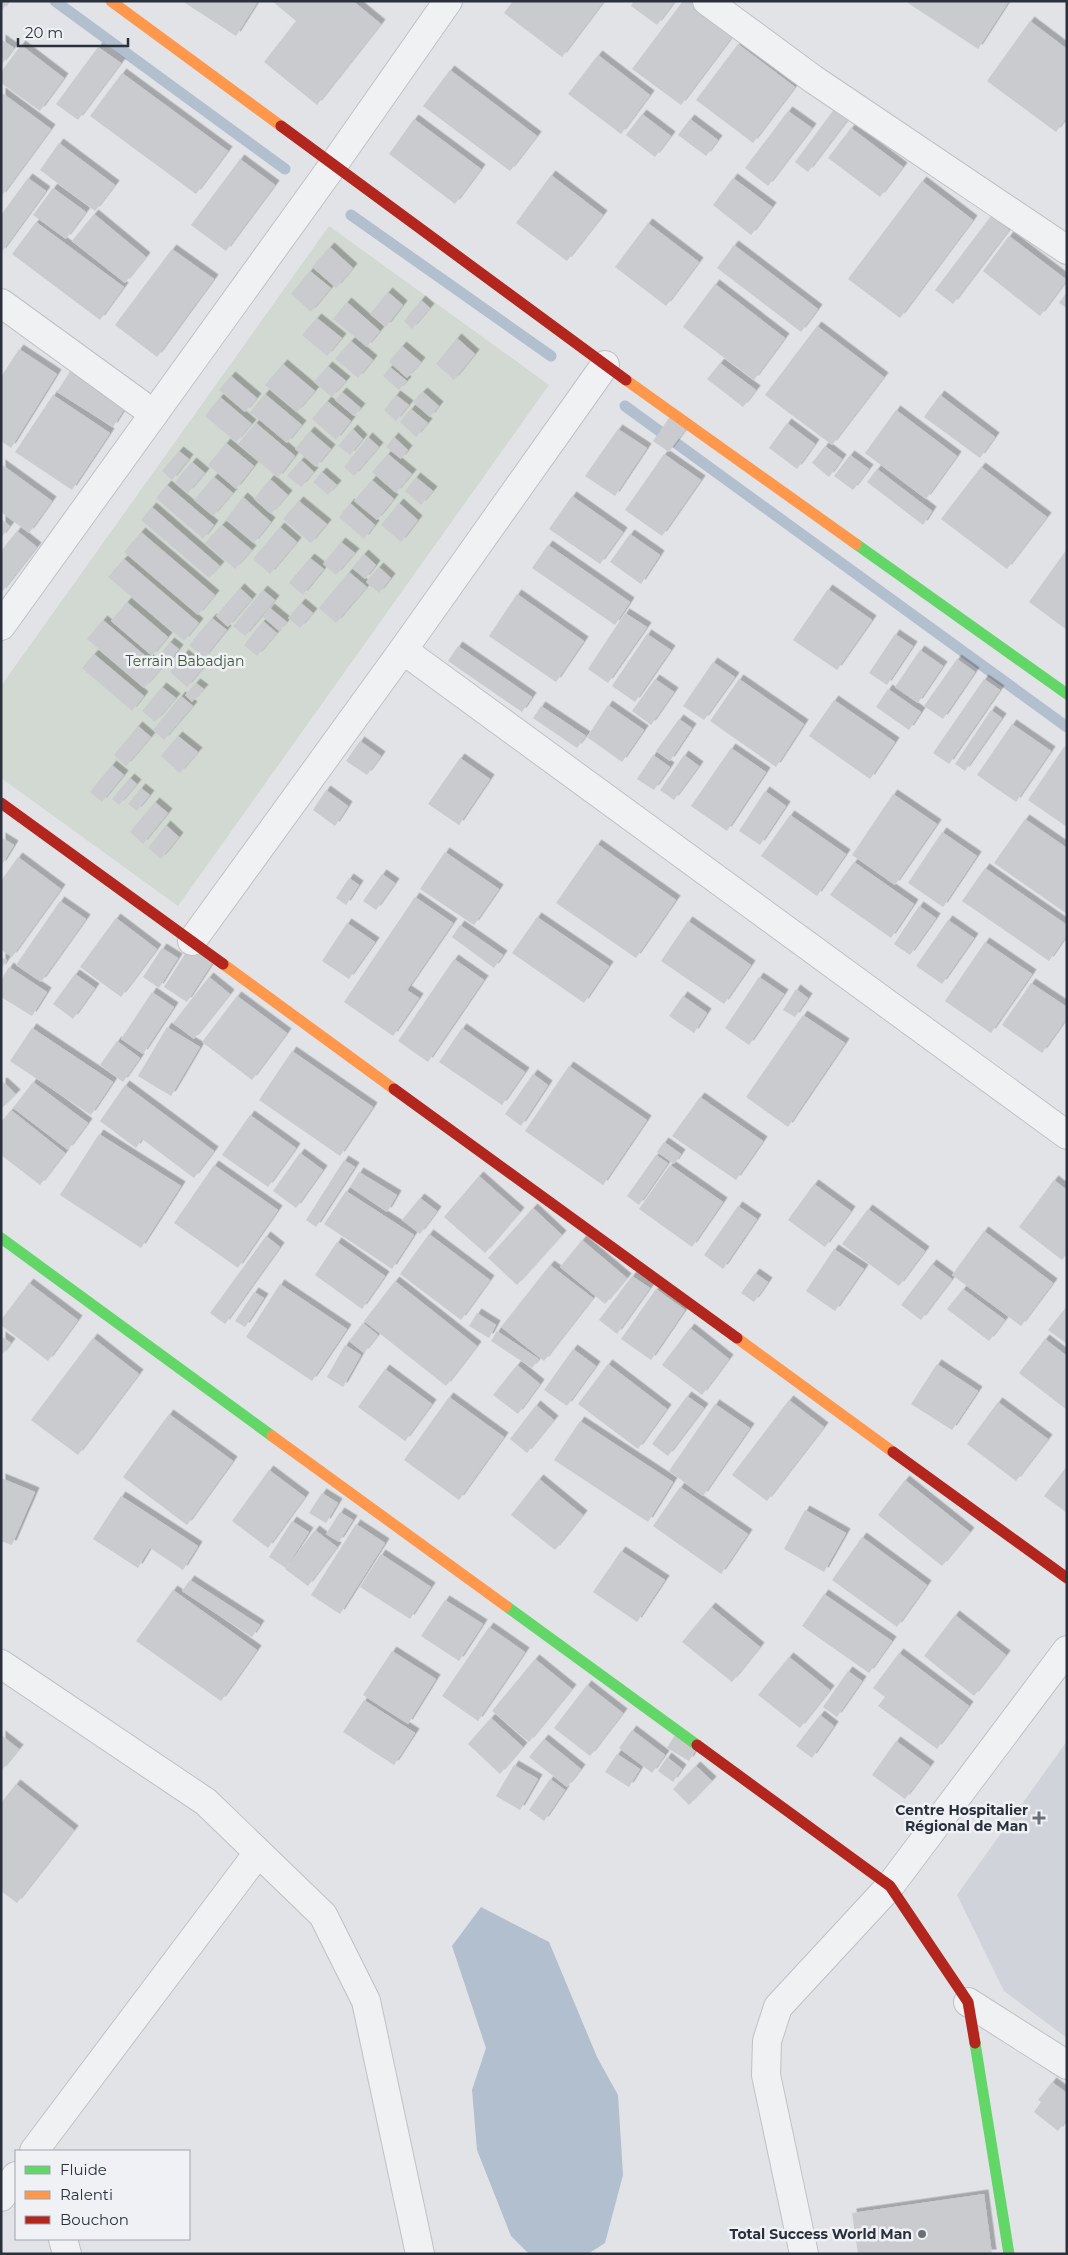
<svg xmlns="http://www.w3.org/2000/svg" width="1068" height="2255" viewBox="0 0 1068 2255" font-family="Montserrat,sans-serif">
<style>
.built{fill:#d0d3d9}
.green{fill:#d2d9d2}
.water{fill:#b2bfce}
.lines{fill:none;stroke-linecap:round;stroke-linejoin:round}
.stream{stroke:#b2bfce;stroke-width:11}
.building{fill:#cacbce;filter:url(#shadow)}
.street-casing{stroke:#c0c1c4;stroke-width:30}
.street{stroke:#f0f1f3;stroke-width:28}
.fast{stroke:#63d668;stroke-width:11}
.slow{stroke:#ff974d;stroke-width:11}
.jam{stroke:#b3261e;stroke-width:11}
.poi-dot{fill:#6a6f78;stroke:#eff1f5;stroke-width:2}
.labels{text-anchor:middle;stroke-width:5;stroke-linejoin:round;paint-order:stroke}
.park-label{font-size:14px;fill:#3e5739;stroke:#eff1f5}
.poi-label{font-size:14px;font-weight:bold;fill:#2a313d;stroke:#eff1f5;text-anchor:end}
</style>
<defs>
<filter id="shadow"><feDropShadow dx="4.5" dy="-4.5" stdDeviation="0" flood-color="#0004"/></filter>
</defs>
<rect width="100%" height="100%" fill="#e1e3e6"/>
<polygon class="built" points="1067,1741 1067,2038 1004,1991 957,1895"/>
<polygon class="green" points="329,226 549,385 178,906 1,778 1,686"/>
<polygon class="water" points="481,1907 549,1942 597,2057 618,2095 623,2175 605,2243 588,2254 529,2254 511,2236 477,2150 472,2090 486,2048 452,1946"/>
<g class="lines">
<g class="stream">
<polyline points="55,1 285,169"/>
<polyline points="351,215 551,356"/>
<polyline points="625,406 1067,727"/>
</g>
</g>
<g class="building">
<polygon points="1,1 9,1 1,11"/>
<polygon points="182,1 258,1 236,36"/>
<polygon points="272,1 353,1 381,24 317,105 264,62 296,21"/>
<polygon points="513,1 604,1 562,57 504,13"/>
<polygon points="634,1 675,1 657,25 631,6"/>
<polygon points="683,1 692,1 735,33 681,105 632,69"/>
<polygon points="909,1 1009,1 978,49 908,3"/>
<polygon points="1030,21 1067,49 1067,117 1056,132 987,81"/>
<polygon points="1,39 14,48 1,65"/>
<polygon points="738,44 795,87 753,143 696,100"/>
<polygon points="21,45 64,78 40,111 1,83 1,72"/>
<polygon points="98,47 121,63 78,120 56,104"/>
<polygon points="598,55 650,95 621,134 568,94"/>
<polygon points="450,70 537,136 510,171 423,106"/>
<polygon points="122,73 228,151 196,194 90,116"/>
<polygon points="1,92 51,129 1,197"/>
<polygon points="838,104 852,114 808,172 795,162"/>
<polygon points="788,111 812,128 768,186 745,168"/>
<polygon points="642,114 671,136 655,157 626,135"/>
<polygon points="414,119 481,169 455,204 389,154"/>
<polygon points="690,119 718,140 706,156 678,135"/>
<polygon points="851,128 903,167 880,197 828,158"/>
<polygon points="59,143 115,185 95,211 40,170"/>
<polygon points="240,159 275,185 226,251 191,225"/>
<polygon points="551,175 603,215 567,261 516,223"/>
<polygon points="28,178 46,191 1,253 1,215"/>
<polygon points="733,178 772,207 751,235 713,205"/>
<polygon points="922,181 973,220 900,318 848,279"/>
<polygon points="53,188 86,212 66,239 33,215"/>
<polygon points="94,214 146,257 125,283 72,241"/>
<polygon points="991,216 1009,230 953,304 935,290"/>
<polygon points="36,222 124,287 100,320 12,254"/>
<polygon points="648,223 699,262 666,306 615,267"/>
<polygon points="1009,236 1067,280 1040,316 983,271"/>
<polygon points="734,245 818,309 801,332 717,268"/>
<polygon points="330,247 353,268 336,288 312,267"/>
<polygon points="172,249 214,279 157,357 115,325"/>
<polygon points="310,271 331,288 311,312 291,294"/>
<polygon points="715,284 785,338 754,380 683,327"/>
<polygon points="388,292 403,305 386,327 370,314"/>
<polygon points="1067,292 1067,308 1059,303"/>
<polygon points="421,300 430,308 412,329 404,321"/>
<polygon points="347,302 380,331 367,347 333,319"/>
<polygon points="317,318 342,338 327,356 302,335"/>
<polygon points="817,326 884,377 832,445 765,395"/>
<polygon points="457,338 475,354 454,380 436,364"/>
<polygon points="351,341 373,360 358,378 335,359"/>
<polygon points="402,346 421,362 407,378 389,362"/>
<polygon points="19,349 57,374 11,448 1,441 1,377"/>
<polygon points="720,363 756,390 743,407 707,379"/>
<polygon points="283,364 315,391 297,412 265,385"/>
<polygon points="328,366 346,381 332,397 314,382"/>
<polygon points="390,367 407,381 399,390 383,376"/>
<polygon points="71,370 127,405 113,427 57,392"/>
<polygon points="231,376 257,398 245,412 219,390"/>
<polygon points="342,392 361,408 354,416 335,400"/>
<polygon points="423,392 439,406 430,417 413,402"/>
<polygon points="265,394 302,425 287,443 250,412"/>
<polygon points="53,395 110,433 72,490 15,452"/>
<polygon points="396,395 409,405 396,421 384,410"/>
<polygon points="940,395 995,437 980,458 924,417"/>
<polygon points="220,397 252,424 236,442 205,416"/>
<polygon points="327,401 351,421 336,440 312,419"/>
<polygon points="411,409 428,423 416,437 400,422"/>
<polygon points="896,410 957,456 926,499 865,453"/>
<polygon points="671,415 688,426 669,452 653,441"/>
<polygon points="256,423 295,456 278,478 238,444"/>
<polygon points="787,423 815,444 797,469 769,448"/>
<polygon points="353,429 363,439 350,455 338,446"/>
<polygon points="618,429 647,448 615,496 585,476"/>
<polygon points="310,431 331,449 316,467 295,449"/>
<polygon points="368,437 379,447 354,476 344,467"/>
<polygon points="394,437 408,450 401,459 386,447"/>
<polygon points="226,443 254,466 236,489 208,465"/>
<polygon points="825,446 842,459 829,477 812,463"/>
<polygon points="179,451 189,459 172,480 162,471"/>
<polygon points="388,454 412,474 396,493 372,472"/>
<polygon points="664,454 701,480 662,536 625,510"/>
<polygon points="850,455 869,469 853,490 834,476"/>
<polygon points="301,460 314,472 301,487 287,476"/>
<polygon points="192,462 205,473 188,493 175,482"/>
<polygon points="1,464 52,501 29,533 1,512"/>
<polygon points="981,467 1047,517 1007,569 941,519"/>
<polygon points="877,469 932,511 923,525 867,482"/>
<polygon points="322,472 337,485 328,495 313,482"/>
<polygon points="214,477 233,493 213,516 194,500"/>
<polygon points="416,477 433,491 421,505 405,491"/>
<polygon points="270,479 288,495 271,514 254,499"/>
<polygon points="372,480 394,499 377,520 354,501"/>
<polygon points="167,485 214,525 203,539 156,498"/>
<polygon points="572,496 623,532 600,564 549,529"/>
<polygon points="243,497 271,522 254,543 226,519"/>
<polygon points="299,501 327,524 311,543 283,519"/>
<polygon points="350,503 375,525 364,539 339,517"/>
<polygon points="399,503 418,520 401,542 381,525"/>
<polygon points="152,507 220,566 209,578 141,520"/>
<polygon points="1,519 10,526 1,538"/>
<polygon points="222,525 252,550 235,569 205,543"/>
<polygon points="280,527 297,542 270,574 253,559"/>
<polygon points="17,531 37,547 1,593 1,551"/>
<polygon points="141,532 215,595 198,615 124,552"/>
<polygon points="630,534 660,555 641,584 610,562"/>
<polygon points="341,542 355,553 336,575 323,564"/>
<polygon points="548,545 630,602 615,625 532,568"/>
<polygon points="1067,549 1067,630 1029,602"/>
<polygon points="364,554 376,565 365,579 352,568"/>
<polygon points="310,558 324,569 303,595 289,583"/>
<polygon points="124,559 199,623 184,641 108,577"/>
<polygon points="379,567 391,578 379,593 366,582"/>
<polygon points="349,572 367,587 336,623 319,608"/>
<polygon points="240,588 252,599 228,627 216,616"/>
<polygon points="828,589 872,620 837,670 793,640"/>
<polygon points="263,590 275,600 245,636 233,626"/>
<polygon points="517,594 584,641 556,682 489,636"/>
<polygon points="127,602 168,637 152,656 111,621"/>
<polygon points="301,603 313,613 300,628 288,618"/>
<polygon points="270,608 287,622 279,631 263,617"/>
<polygon points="625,613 647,627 608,683 588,669"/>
<polygon points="212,618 227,630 204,658 189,645"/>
<polygon points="103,620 161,669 144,688 87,639"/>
<polygon points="263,621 277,633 257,656 244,645"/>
<polygon points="647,634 671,650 635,702 612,686"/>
<polygon points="895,634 913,646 887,685 869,673"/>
<polygon points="170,642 179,649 166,666 157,658"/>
<polygon points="458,646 532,697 522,712 448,661"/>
<polygon points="920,650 943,666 918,703 895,687"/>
<polygon points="94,654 144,696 132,711 82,668"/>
<polygon points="184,654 202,669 187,687 170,672"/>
<polygon points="957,659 975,672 943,719 924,706"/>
<polygon points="713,662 735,677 704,720 683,706"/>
<polygon points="655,679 674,692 651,725 632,711"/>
<polygon points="739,679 804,724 776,767 710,721"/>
<polygon points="984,679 1000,690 949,764 933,753"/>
<polygon points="196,683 204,689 192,702 185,695"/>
<polygon points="162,687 176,698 155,722 142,711"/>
<polygon points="888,689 921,712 909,730 876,707"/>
<polygon points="181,696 193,706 164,740 153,730"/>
<polygon points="834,700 895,742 870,779 809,736"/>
<polygon points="608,705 644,730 622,762 587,737"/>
<polygon points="541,706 586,736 577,748 533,718"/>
<polygon points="991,710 1002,718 965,771 955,764"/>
<polygon points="679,719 692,728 670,761 656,751"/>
<polygon points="1012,724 1051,751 1016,802 977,775"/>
<polygon points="138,726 151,737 126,766 114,755"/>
<polygon points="178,736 198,752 180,773 161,756"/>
<polygon points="360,741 381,756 367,775 346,761"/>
<polygon points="1064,747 1067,749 1067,827 1028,800"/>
<polygon points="731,748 766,772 727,831 691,806"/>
<polygon points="653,755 670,767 654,790 637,779"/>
<polygon points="684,755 699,766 674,800 660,790"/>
<polygon points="460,758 490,779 459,825 428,804"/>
<polygon points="112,765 124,775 102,802 90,792"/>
<polygon points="130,778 137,784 119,805 112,799"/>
<polygon points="141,788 150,795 137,811 128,804"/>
<polygon points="326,790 348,806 335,826 313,810"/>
<polygon points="765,791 786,806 760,845 739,831"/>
<polygon points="893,794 937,824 895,885 852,855"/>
<polygon points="155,802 168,813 143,844 130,832"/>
<polygon points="790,815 846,854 817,896 761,856"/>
<polygon points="1025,819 1067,848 1067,914 994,863"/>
<polygon points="166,825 179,837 161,859 148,848"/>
<polygon points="942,832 977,856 943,907 908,883"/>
<polygon points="1,837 14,845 1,866"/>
<polygon points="597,844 676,900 636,958 556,903"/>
<polygon points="445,852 499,889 474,925 420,889"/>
<polygon points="18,857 61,889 12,957 1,950 1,881"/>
<polygon points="854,862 914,904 891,938 830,895"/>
<polygon points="985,868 1067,925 1067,935 1049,961 962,901"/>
<polygon points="382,874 395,883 376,910 363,901"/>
<polygon points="349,878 359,885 346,905 336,898"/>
<polygon points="415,897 453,923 407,990 419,998 393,1036 344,1002"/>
<polygon points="60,901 86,919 41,982 16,965"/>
<polygon points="919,906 936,918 910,955 894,944"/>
<polygon points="537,917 609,966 584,1003 512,953"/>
<polygon points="116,918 157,949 121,997 80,967"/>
<polygon points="948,920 974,938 942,984 916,966"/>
<polygon points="688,921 751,965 724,1004 661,961"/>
<polygon points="347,923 375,942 349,979 322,961"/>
<polygon points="460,925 503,955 494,968 452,937"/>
<polygon points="985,942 1032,974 991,1033 945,1001"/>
<polygon points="190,946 213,962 187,1002 164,987"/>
<polygon points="162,948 178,958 159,988 143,977"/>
<polygon points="1,957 7,960 1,969"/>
<polygon points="454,959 484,980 428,1062 398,1041"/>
<polygon points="9,967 47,992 32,1016 1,997 1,980"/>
<polygon points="75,974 95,988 73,1019 53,1004"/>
<polygon points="209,977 230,994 194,1039 173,1023"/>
<polygon points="759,977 784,994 749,1045 725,1028"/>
<polygon points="1031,983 1067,1007 1067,1018 1042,1053 1002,1025"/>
<polygon points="796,989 808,998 795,1017 783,1010"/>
<polygon points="152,992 174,1007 143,1054 121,1039"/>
<polygon points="237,996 287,1033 252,1080 202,1042"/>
<polygon points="683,996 707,1013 694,1033 669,1016"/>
<polygon points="803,1015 845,1043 788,1127 746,1097"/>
<polygon points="167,1027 200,1047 171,1096 138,1076"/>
<polygon points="32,1028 113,1082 91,1115 10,1061"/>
<polygon points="462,1028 525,1072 502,1105 439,1062"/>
<polygon points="117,1041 140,1058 123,1082 100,1065"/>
<polygon points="292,1051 373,1107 340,1156 259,1100"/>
<polygon points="569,1066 647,1120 603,1185 525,1131"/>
<polygon points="533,1074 548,1085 521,1126 505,1114"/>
<polygon points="3,1082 16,1094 1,1109 1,1083"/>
<polygon points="33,1082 88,1123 68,1150 13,1108"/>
<polygon points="125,1085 214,1151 194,1178 142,1139 136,1148 100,1121"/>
<polygon points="700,1097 763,1141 736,1180 672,1136"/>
<polygon points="11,1110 65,1153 40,1185 1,1155 1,1122"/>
<polygon points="250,1115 296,1148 268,1187 222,1155"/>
<polygon points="99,1134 181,1186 141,1248 60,1195"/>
<polygon points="664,1142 681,1154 674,1164 657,1152"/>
<polygon points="300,1153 323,1170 296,1208 273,1191"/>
<polygon points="656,1155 668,1163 639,1205 627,1196"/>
<polygon points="344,1160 355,1167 316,1227 306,1220"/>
<polygon points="214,1165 278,1210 238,1268 174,1223"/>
<polygon points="670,1165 723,1202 692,1247 639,1209"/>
<polygon points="359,1172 397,1195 387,1212 350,1187"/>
<polygon points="479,1176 520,1212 485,1253 444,1217"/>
<polygon points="1054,1180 1067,1190 1067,1254 1062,1260 1019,1227"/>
<polygon points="814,1184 851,1211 825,1247 788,1220"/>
<polygon points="346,1191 414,1235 392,1269 324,1224"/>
<polygon points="420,1198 437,1211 420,1234 402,1220"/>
<polygon points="738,1206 757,1219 723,1269 704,1255"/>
<polygon points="533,1208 562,1235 517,1285 488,1258"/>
<polygon points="868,1209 925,1251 899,1286 842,1244"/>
<polygon points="984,1231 1053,1283 1021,1326 952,1275"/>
<polygon points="429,1234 490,1280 461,1320 400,1274"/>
<polygon points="266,1236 280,1247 225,1324 210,1313"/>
<polygon points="582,1240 627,1278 605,1304 560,1267"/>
<polygon points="337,1242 385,1276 362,1309 315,1275"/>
<polygon points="834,1249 864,1269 835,1311 806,1291"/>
<polygon points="932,1264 952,1279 921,1320 901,1305"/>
<polygon points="550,1265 593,1298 544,1361 501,1327"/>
<polygon points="755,1273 768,1282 754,1302 741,1293"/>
<polygon points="632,1276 650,1288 617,1334 599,1320"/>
<polygon points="395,1281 477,1346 446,1386 364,1321"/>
<polygon points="29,1283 78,1320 48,1361 1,1325 1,1320"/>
<polygon points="280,1284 347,1329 312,1381 246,1337"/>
<polygon points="656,1289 685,1310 651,1360 621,1339"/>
<polygon points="963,1289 1005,1320 989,1341 947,1309"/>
<polygon points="254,1292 264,1298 245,1327 235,1321"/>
<polygon points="1067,1306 1067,1344 1048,1330"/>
<polygon points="477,1313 496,1325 489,1338 469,1326"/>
<polygon points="363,1323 378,1335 364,1353 349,1341"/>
<polygon points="690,1328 729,1359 702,1395 662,1365"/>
<polygon points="497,1331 539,1359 532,1368 491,1341"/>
<polygon points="1,1336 11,1343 1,1356"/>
<polygon points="93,1338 139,1374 78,1455 31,1420"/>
<polygon points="1045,1339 1067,1356 1067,1410 1019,1373"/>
<polygon points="345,1345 361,1355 343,1387 327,1377"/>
<polygon points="573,1349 596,1366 567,1406 544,1390"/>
<polygon points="608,1364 667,1409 638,1449 578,1404"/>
<polygon points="937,1364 978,1391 952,1430 911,1404"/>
<polygon points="517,1365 540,1384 518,1414 493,1395"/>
<polygon points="385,1369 432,1404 405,1441 358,1407"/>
<polygon points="687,1396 704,1408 668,1456 652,1444"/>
<polygon points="449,1397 504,1437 459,1500 404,1460"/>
<polygon points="789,1400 824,1427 767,1501 732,1475"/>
<polygon points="998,1402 1048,1439 1016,1481 967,1444"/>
<polygon points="715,1404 750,1428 703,1496 669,1471"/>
<polygon points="536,1405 554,1420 527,1453 510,1439"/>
<polygon points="169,1414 233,1461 187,1525 123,1477"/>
<polygon points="580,1421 673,1482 648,1522 554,1460"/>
<polygon points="1067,1466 1067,1513 1044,1496"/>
<polygon points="269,1470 305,1497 268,1548 232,1521"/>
<polygon points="1,1478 35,1492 12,1545 1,1541"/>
<polygon points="539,1479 583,1515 555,1550 511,1515"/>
<polygon points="905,1480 970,1532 942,1566 878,1515"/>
<polygon points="680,1487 748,1534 721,1574 653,1526"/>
<polygon points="322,1493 338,1503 326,1523 309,1513"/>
<polygon points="121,1496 198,1546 183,1570 150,1548 138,1568 93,1539"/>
<polygon points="805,1510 846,1533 824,1572 784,1549"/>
<polygon points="340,1512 353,1520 339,1542 326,1534"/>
<polygon points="292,1521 309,1532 286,1568 269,1557"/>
<polygon points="356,1524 385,1543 340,1614 311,1595"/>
<polygon points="315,1530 337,1547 308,1586 285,1569"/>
<polygon points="862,1537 927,1585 897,1627 832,1580"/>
<polygon points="621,1551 665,1580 637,1622 593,1592"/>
<polygon points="381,1554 431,1587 410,1619 360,1587"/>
<polygon points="190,1580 260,1625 252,1637 182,1591"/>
<polygon points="173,1590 257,1650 221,1701 136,1641"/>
<polygon points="824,1594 892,1641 869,1673 802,1626"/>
<polygon points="445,1600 483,1624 459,1661 421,1636"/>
<polygon points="711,1607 760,1647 732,1682 682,1642"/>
<polygon points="955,1615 1006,1655 974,1696 924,1656"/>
<polygon points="489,1627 525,1652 478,1721 442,1696"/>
<polygon points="392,1651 436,1679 408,1724 363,1695"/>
<polygon points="899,1653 969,1706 937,1749 878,1706 885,1697 873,1688"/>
<polygon points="789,1657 830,1690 800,1728 758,1695"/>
<polygon points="535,1659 572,1689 529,1742 492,1711"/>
<polygon points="848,1671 862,1681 837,1717 823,1707"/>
<polygon points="587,1685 623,1713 590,1756 554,1728"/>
<polygon points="364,1700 415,1733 394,1765 343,1732"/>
<polygon points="820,1715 834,1726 812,1758 796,1746"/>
<polygon points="491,1718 523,1747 500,1774 468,1744"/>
<polygon points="632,1730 665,1755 652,1773 619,1748"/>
<polygon points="1,1735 19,1749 1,1771"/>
<polygon points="675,1735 697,1748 689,1761 667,1748"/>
<polygon points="544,1739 581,1769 567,1787 529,1757"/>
<polygon points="896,1741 930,1766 905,1799 872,1775"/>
<polygon points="617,1754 640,1769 629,1787 605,1772"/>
<polygon points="667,1757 682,1769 673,1782 658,1771"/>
<polygon points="514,1765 538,1779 520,1810 496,1796"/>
<polygon points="696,1766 712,1781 689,1805 673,1789"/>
<polygon points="550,1779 565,1790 544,1821 529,1810"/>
<polygon points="16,1784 74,1830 17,1903 1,1891 1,1803"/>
<polygon points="1052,2082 1067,2093 1067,2119 1058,2131 1034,2112 1041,2102 1038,2100"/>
<polygon points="984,2194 992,2254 858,2254 852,2213"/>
</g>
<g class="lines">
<g class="street-casing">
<g id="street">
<polyline points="707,1 813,79 1067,250"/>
<polyline points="1,303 154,414"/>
<polyline points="1,626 334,164 448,1"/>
<polyline points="403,650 1067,1135"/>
<polyline points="192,941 403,650 605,365"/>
<polyline points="1,1664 206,1802 323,1915 366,2001 420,2254"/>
<polyline points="968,2002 1067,2065"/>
<polyline points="34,2151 258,1853"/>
<polyline points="1,2197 16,2176"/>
<polyline points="63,2239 67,2254"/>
<polyline points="804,2254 766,2075 767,2041 778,2007 890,1886 1067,1650"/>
</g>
</g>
<use href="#street" class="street"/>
<g class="fast">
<polyline points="856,544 1067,694"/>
<polyline points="1,1238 272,1436"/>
<polyline points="506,1606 697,1745"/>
<polyline points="975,2043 1009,2254"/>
</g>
<g class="slow">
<polyline points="111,1 281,126"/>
<polyline points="626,380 856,544"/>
<polyline points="223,964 394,1089"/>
<polyline points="737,1338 893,1452"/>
<polyline points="272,1436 506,1606"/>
</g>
<g class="jam">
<polyline points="281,126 626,380"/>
<polyline points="1,803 223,964"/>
<polyline points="394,1089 737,1338"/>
<polyline points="893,1452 1067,1578"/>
<polyline points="697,1745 890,1886 968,2002 975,2043"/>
</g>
</g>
<g class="poi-dot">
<path d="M1036.5 1810.5h5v5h5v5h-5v5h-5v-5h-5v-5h5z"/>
<circle cx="922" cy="2234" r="5"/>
</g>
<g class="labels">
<g class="park-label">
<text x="185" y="666">Terrain Babadjan</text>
</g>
<g class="poi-label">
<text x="1028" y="1815">Centre Hospitalier<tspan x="1028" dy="16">Régional de Man</tspan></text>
<text x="912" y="2239">Total Success World Man</text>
</g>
</g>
<rect width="1068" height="2255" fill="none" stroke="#2a313d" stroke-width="5"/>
<rect x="15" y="2150" width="175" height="90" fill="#eff1f5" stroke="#a0a4ab"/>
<rect x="25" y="2166" width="25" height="8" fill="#63d668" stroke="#a0a4ab"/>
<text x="60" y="2175" font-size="15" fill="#2a313d">Fluide</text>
<rect x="25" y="2191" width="25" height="8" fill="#ff974d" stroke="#a0a4ab"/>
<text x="60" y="2200" font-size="15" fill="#2a313d">Ralenti</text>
<rect x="25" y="2216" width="25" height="8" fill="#b3261e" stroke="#a0a4ab"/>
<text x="60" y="2225" font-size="15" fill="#2a313d">Bouchon</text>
<path d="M18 38v8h110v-8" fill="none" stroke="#2a313d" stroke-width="2.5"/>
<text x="25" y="38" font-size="15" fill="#2a313d" stroke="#eff1f5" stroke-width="4" paint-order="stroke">20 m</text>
</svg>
